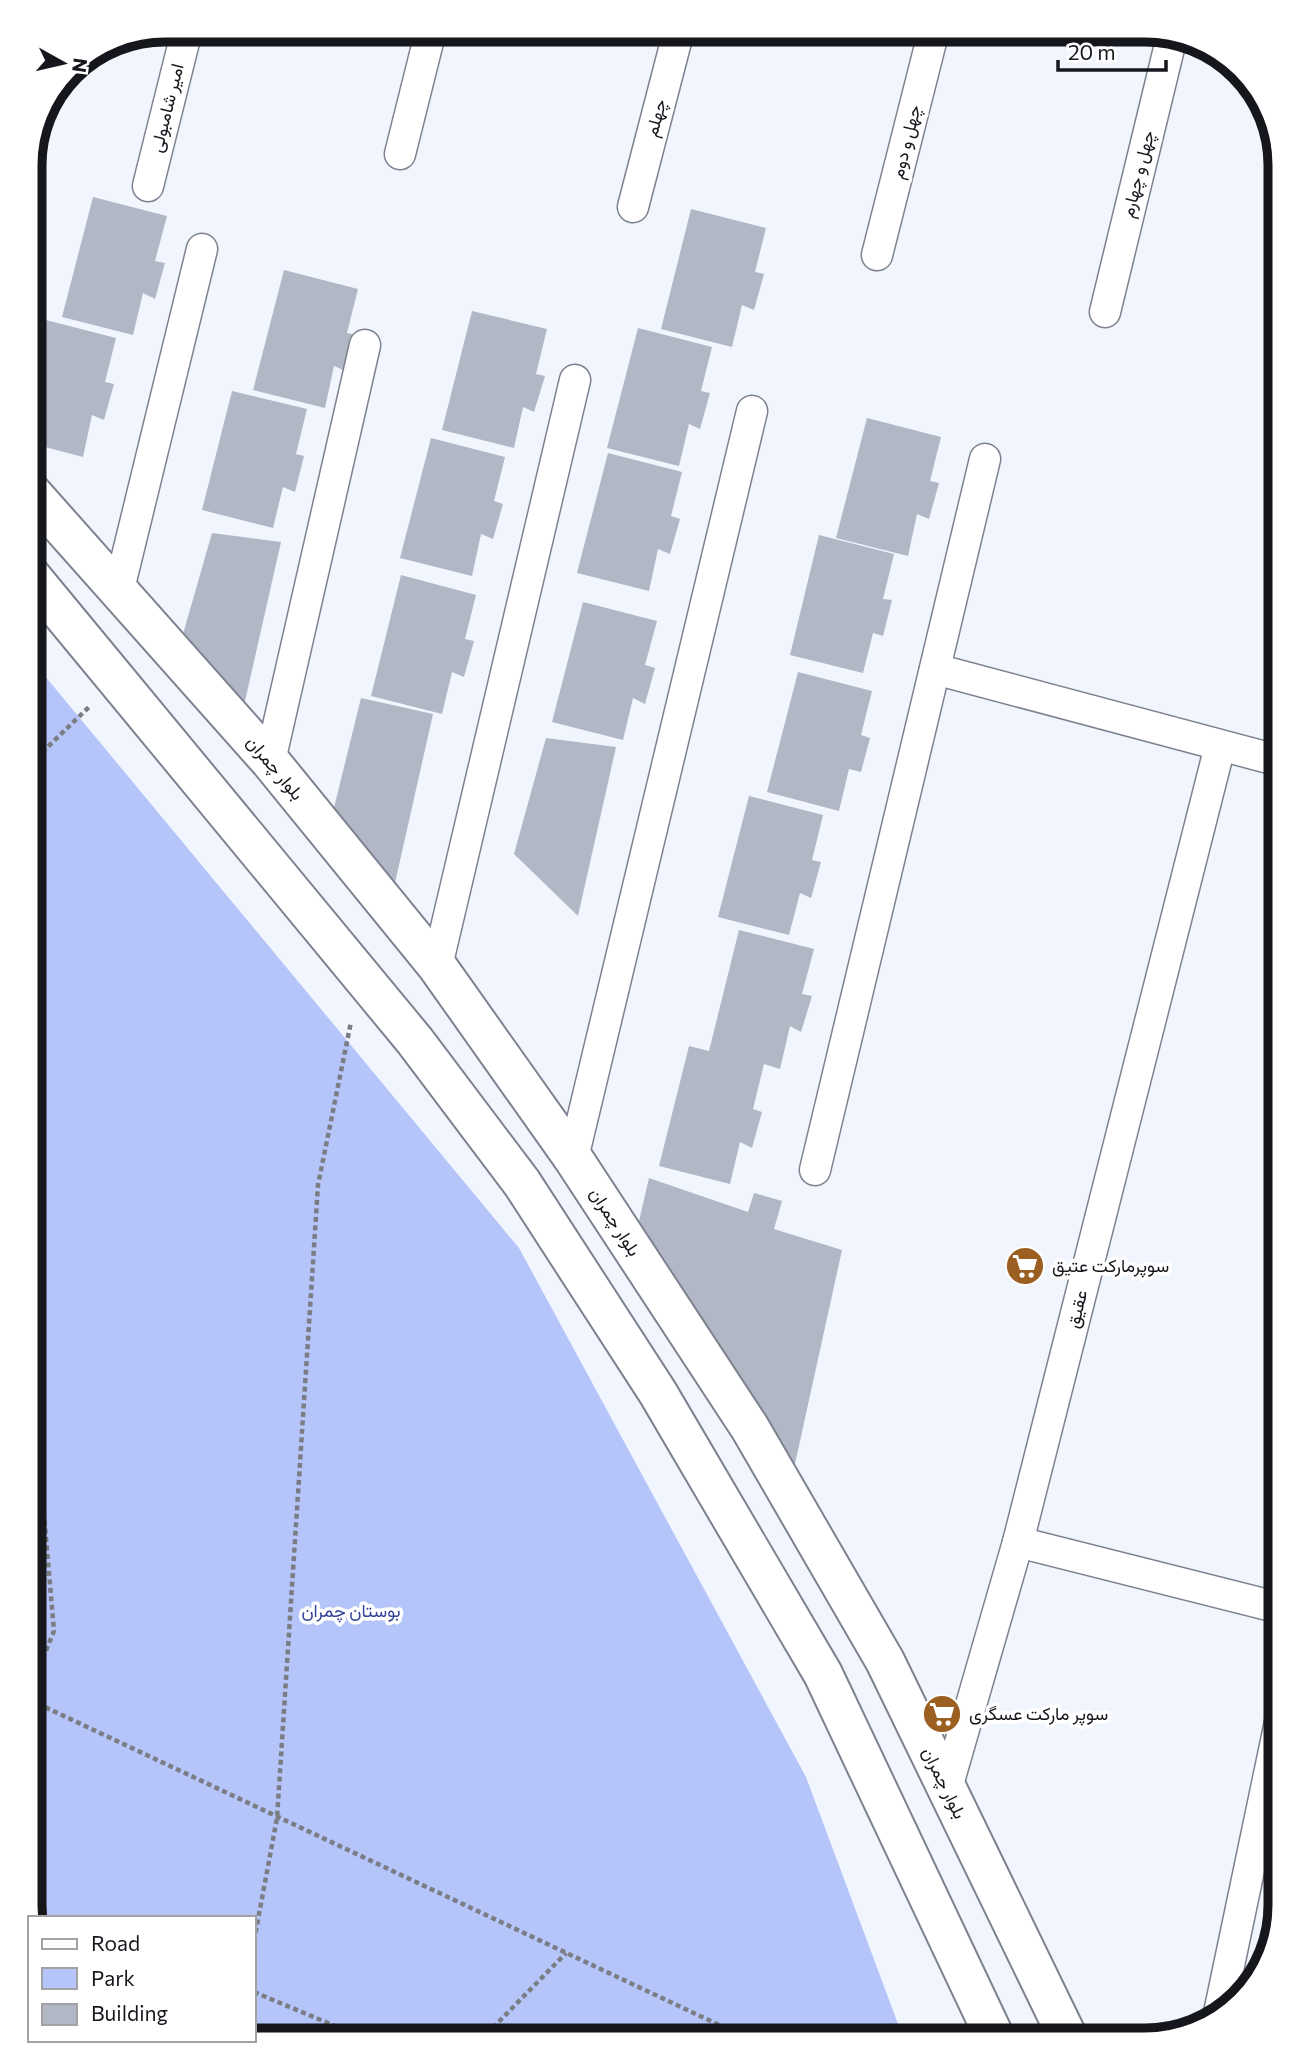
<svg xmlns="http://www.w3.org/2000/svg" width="1310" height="2070" viewBox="0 0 1310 2070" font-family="Commissioner,Vazirmatn,sans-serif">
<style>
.green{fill:#b5c5fa}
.building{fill:#b2b7c6}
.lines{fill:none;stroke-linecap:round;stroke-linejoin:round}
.street-casing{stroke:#7e8290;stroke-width:33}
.secondary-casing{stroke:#7e8290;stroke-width:42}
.path{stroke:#7b7d84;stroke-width:4.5;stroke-dasharray:5 3.5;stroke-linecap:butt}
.street{stroke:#fff;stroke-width:30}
.secondary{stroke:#fff;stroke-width:38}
.labels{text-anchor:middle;stroke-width:7;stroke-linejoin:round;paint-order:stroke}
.street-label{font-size:18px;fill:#16171d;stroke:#fff}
.poi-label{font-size:18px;fill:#16171d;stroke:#fff;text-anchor:start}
.park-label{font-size:18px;fill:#34439a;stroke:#fff}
.rim{fill:none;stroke:#16171d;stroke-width:9}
</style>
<rect width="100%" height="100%" fill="#f1f5fe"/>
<polygon class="green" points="30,658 519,1248 806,1777 904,2040 254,2040 254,1918 33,1918 30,1905"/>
<g class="building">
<polygon points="93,197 167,216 155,261 165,263 155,299 143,293 133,335 62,317"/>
<polygon points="691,209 766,228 755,272 764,274 754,310 742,305 732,347 661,329"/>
<polygon points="284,270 358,289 347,333 356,335 346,371 334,366 325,408 253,390"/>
<polygon points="472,311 547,329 536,374 545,376 534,412 523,407 514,448 442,430"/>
<polygon points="42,319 116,338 105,382 114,384 104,420 92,415 83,457 30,443 30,364"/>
<polygon points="638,328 712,347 701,391 710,393 700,429 689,424 679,466 607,448"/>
<polygon points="232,391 307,409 296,454 304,456 295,492 283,487 273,528 202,510"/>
<polygon points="867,418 941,437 930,481 939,483 929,519 917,514 908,556 836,538"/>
<polygon points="431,438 505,457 494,501 503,504 493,539 481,534 472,576 400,558"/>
<polygon points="608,453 682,472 671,516 680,519 670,554 658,549 649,591 577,573"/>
<polygon points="212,533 281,542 243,710 179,648"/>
<polygon points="819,535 894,554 883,599 892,600 883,636 873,633 863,673 790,655"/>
<polygon points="401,575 476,595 465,639 474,641 464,677 452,672 442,714 371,696"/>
<polygon points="583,602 657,621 645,665 655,668 645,704 633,698 623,740 552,722"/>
<polygon points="798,672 872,691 861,735 870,738 861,772 849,769 839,811 767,792"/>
<polygon points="361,698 433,714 395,883 331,820"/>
<polygon points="546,738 616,747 578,916 514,854"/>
<polygon points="749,796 823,815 812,860 821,862 811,898 800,893 789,935 718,917"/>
<polygon points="739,930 814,949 802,994 812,996 801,1032 790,1026 780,1069 764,1064 753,1109 762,1112 752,1148 740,1142 730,1184 659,1166 689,1046 709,1051"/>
<polygon points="649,1178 748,1212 754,1193 782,1201 774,1229 842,1250 793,1473 636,1234"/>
</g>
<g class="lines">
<g class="street-casing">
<g id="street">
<polyline points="400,154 431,30"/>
<polyline points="148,186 187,30"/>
<polyline points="633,207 679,30"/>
<polyline points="877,255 934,30"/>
<polyline points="1105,312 1172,36"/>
<polyline points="119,589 202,249"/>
<polyline points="935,669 1280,761"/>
<polyline points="270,761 365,345"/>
<polyline points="437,966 575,380"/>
<polyline points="573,1158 752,411"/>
<polyline points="815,1170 985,459"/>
<polyline points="1018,1542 1280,1608"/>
<polyline points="947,1788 1018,1542 1220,746"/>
<polyline points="1219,2013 1280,1722"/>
</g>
</g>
<g class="secondary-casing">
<g id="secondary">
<polyline points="30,491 270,761 437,966 573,1158 750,1428 885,1661 1069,2040"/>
<polyline points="30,575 415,1041 522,1183 658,1393 823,1674 996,2040"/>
</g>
</g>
<g class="path">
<polyline points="30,764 91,705"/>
<polyline points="30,1465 41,1477"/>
<polyline points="30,1690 54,1631 30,1351"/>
<polyline points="30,1700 751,2040"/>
<polyline points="254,1941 277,1818 318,1185 351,1022"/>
<polyline points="254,1992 347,2031 360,2040"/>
<polyline points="481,2040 566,1953"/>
</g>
<use href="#street" class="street"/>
<use href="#secondary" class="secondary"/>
</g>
<defs>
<g id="supermarket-disc" transform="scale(2.0125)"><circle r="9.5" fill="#9c5f22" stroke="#fff"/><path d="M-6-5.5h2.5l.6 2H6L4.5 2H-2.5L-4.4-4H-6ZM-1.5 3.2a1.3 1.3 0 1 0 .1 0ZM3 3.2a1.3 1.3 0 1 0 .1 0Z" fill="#fff"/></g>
</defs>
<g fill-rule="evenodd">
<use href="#supermarket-disc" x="1025" y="1266"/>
<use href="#supermarket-disc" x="942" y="1714"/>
</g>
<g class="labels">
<g class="street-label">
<text transform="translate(167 108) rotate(-76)" y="6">امیر شامبولی</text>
<text transform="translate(656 118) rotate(-75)" y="6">چهلم</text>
<text transform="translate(906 142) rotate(-76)" y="6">چهل و دوم</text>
<text transform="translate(1138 174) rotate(-76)" y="6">چهل و چهارم</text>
<text transform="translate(275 768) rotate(50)" y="6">بلوار چمران</text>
<text transform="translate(615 1222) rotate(57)" y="6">بلوار چمران</text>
<text transform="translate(1077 1309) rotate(-76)" y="6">عقیق</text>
<text transform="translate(944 1783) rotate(64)" y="6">بلوار چمران</text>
</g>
<g class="poi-label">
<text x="1052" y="1272">سوپرمارکت عتیق</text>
<text x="969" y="1720">سوپر مارکت عسگری</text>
</g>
<g class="park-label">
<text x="351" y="1617">بوستان چمران</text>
</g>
</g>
<path d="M0 0H1310V2070H0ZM165 42H1145A123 123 0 0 1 1268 165V1905A123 123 0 0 1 1145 2028H165A123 123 0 0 1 42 1905V165A123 123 0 0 1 165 42Z" fill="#fff" fill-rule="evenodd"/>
<path class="rim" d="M165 42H1145A123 123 0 0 1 1268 165V1905A123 123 0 0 1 1145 2028H165A123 123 0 0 1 42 1905V165A123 123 0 0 1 165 42Z"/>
<rect x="28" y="1916" width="228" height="126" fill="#ffffff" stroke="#a2a2a5" stroke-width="2"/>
<rect x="42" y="1939" width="35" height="10" fill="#ffffff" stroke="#a2a2a5" stroke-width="2"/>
<text x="91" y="1951" font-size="21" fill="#16171d">Road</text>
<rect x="42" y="1968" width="35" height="21" fill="#b5c5fa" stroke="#a2a2a5" stroke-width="2"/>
<text x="91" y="1986" font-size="21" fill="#16171d">Park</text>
<rect x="42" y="2004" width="35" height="21" fill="#b2b7c6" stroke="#a2a2a5" stroke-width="2"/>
<text x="91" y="2021" font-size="21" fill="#16171d">Building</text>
<g transform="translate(63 63) rotate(98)" stroke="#ffffff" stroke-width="5" paint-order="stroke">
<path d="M0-5L12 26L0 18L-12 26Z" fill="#16171d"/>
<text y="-10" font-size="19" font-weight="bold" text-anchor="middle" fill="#16171d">N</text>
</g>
<path d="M1058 60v10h108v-10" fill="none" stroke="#16171d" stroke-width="3.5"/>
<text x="1068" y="60" font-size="21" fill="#16171d" stroke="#ffffff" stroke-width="5" paint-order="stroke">20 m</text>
</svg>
